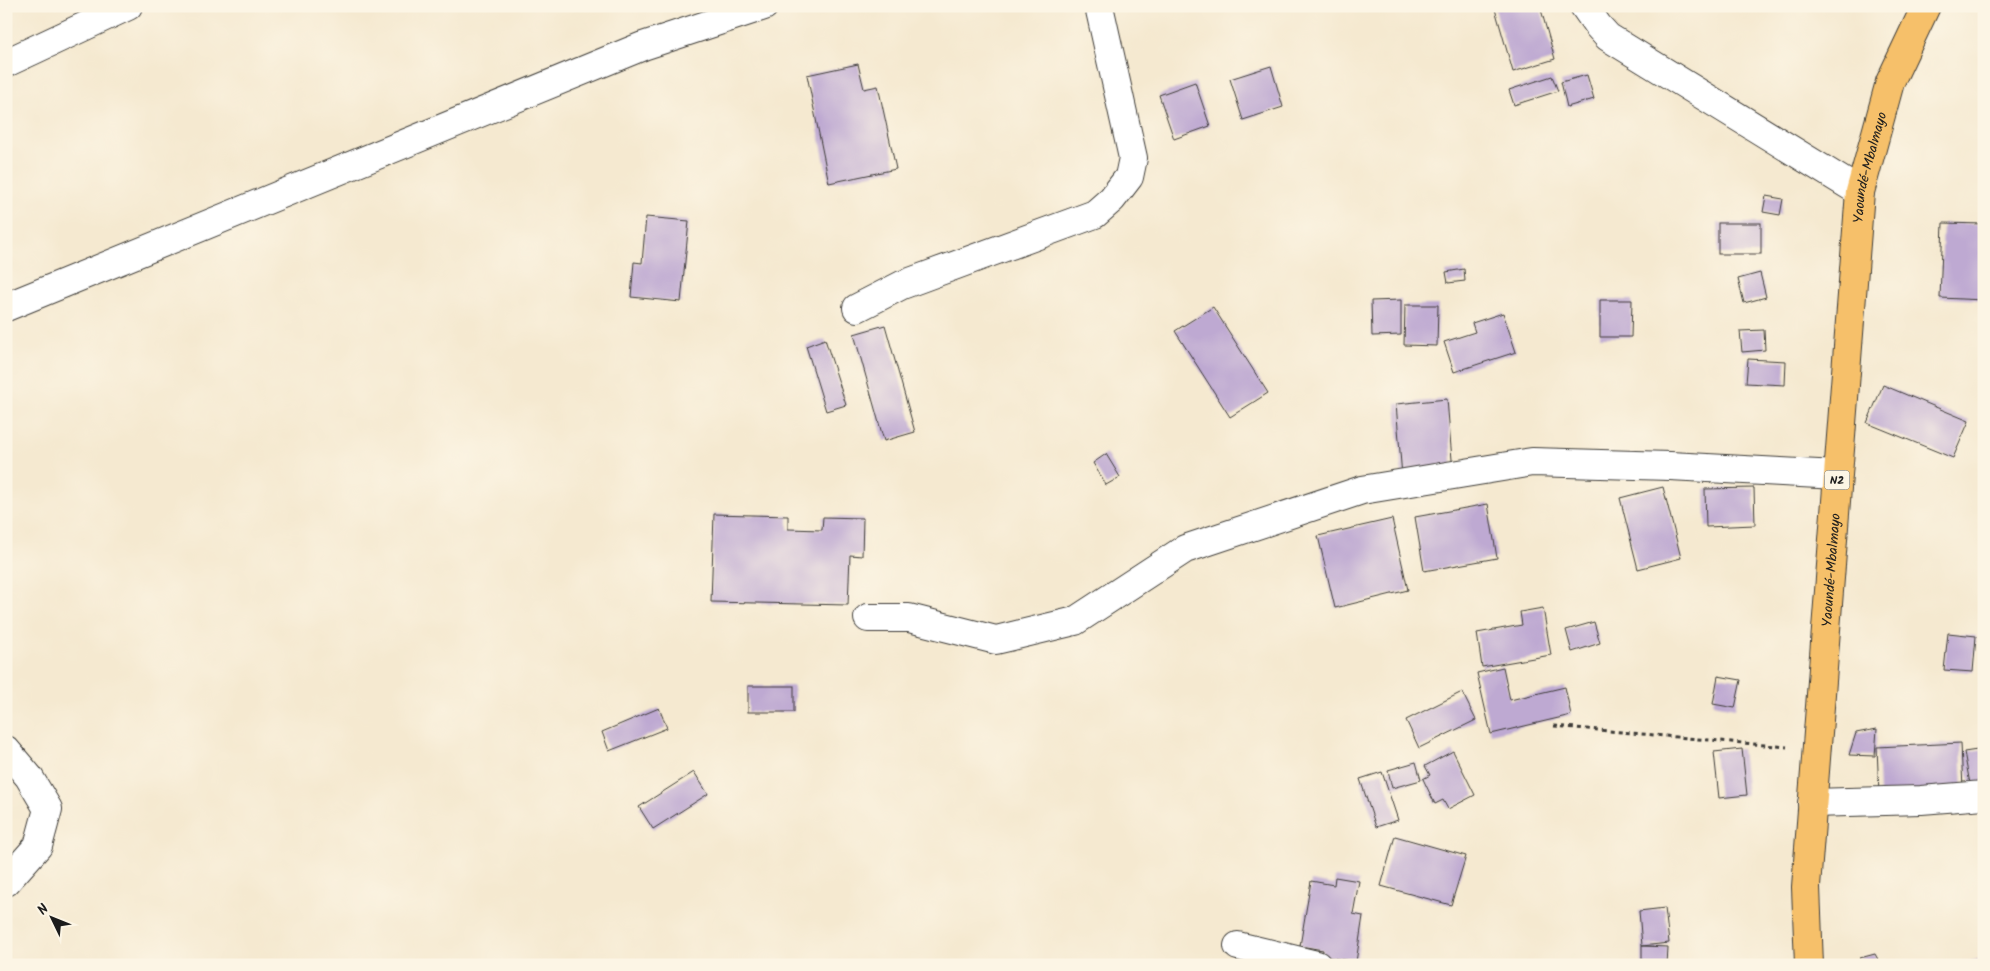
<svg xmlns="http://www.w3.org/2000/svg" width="1990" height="971" viewBox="0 0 1990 971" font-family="Kalam,sans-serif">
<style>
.building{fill:#bea9d2}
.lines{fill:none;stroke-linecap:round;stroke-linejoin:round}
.minor-casing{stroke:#3d3b37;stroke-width:30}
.trunk-casing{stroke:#3d3b37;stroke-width:30}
.path{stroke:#3d3b37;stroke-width:3;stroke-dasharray:4 4;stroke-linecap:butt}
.minor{stroke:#fff;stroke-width:28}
.trunk{stroke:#f6c06b;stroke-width:28}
.labels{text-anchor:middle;stroke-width:4;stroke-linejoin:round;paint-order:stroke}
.shield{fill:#fcf5e5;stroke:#5f5d58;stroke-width:1}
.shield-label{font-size:12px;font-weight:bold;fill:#1c1c1c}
.street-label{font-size:14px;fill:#1c1c1c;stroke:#fcf5e5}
</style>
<rect width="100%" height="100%" fill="#fcf5e5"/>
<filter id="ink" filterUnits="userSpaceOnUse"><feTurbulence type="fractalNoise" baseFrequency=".02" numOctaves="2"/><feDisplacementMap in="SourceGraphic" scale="10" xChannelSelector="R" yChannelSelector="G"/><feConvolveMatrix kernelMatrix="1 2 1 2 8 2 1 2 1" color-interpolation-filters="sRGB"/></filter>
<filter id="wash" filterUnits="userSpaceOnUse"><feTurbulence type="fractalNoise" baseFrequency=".0096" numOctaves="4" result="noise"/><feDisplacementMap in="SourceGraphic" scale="20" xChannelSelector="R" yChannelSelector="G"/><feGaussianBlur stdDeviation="1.12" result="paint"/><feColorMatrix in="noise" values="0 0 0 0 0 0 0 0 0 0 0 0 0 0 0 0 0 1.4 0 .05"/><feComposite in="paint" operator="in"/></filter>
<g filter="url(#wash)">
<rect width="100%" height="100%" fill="#f5e9d0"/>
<g id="blocks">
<g class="building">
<polygon points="1504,6 1540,6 1555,59 1513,72 1495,9"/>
<polygon points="858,64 864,89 878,86 896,169 829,183 807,75"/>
<polygon points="1271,66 1283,107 1243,120 1230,79"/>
<polygon points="1587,75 1594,99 1567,107 1561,82"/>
<polygon points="1552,76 1558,91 1514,105 1509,90"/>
<polygon points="1195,82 1210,126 1174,139 1159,95"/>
<polygon points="1766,196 1783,199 1780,215 1763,212"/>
<polygon points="646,217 689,221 681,302 631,297 634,262 642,263"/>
<rect x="1718" y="223" width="43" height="31"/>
<polygon points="1943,223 1984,224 1984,300 1940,298"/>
<polygon points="1464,269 1465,281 1448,283 1446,272"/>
<polygon points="1760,273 1766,297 1744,303 1738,279"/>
<polygon points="1401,300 1401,335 1372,336 1371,301"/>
<polygon points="1600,300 1632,300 1631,337 1600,337"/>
<polygon points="1405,305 1438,305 1437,346 1404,345"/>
<polygon points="1213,307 1268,393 1230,417 1175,331"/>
<polygon points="1503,313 1516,352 1454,372 1444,342 1475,332 1472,323"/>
<polygon points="885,325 915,432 884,441 854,334"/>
<polygon points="1764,330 1765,350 1742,352 1740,331"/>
<polygon points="825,339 846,405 826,411 806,346"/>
<polygon points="1748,359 1786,361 1785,385 1746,383"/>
<polygon points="1883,385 1969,421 1953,458 1867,423"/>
<polygon points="1447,399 1453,472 1402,476 1396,404"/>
<polygon points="1106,454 1120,477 1106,485 1093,463"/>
<polygon points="1663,487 1681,558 1638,569 1620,498"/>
<polygon points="1754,488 1755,525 1706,527 1705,489"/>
<polygon points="1488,504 1497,558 1424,571 1415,517"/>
<polygon points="714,514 788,516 788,529 822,530 823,517 863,518 862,556 850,555 848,605 711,602"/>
<polygon points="1392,519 1408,590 1335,608 1318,536"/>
<polygon points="1543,608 1551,655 1482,667 1477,633 1522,625 1520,612"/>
<polygon points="1594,622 1600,643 1572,652 1566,630"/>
<polygon points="1948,633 1976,636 1973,672 1944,670"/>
<polygon points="1503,667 1510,700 1565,687 1571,715 1491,734 1477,673"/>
<polygon points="1718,676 1741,680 1735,708 1713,704"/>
<rect x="748" y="686" width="46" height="26"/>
<polygon points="1462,692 1476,720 1419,748 1406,720"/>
<polygon points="659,708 667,728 609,751 602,732"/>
<polygon points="1877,729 1875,756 1849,755 1856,733"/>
<polygon points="1961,743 1963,790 1879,794 1877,747"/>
<polygon points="1742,749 1747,795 1719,798 1714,752"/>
<polygon points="1984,749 1984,787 1971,789 1964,752"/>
<polygon points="1453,751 1475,795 1448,809 1443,800 1435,804 1423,779 1430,775 1425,766"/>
<polygon points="1416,762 1421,780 1392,788 1388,770"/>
<polygon points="694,772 708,794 653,829 639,807"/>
<polygon points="1382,772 1398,820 1376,827 1360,779"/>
<polygon points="1395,836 1466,856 1451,905 1381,886"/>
<polygon points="1335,877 1359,881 1353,914 1363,916 1356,962 1322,956 1323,950 1300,946 1311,881 1334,885"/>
<polygon points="1665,908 1669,943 1642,946 1639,911"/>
<polygon points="1642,946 1668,947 1667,965 1642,965"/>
<polygon points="1875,954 1881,965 1861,965 1860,958"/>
<polygon points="1979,959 1980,965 1959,965 1959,964"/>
</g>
</g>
</g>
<g filter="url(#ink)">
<use href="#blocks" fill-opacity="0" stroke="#3d3b37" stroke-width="1"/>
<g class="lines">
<g class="minor-casing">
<g id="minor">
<polyline points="1584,6 1598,26 1608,37 1860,192"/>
<polyline points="6,63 128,6"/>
<polyline points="6,307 643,46 764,6"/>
<polyline points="857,308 902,285 1095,214 1112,199 1129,177 1133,158 1099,6"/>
<polyline points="868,618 909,618 996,640 1075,621 1185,549 1362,490 1532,462 1670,466 1837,475"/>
<polyline points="6,750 29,777 48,809 38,846 6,882"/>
<polyline points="1812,803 1921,800 1984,795"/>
<polyline points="1238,946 1317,965"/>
</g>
</g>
<g class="trunk-casing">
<g id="trunk">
<path id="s1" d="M1809,965L1806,887L1860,192L1890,82L1926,6"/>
</g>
</g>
<polyline class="path" points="1554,726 1787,747"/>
<use href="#minor" class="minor"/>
<use href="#trunk" class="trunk"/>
</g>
</g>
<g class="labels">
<rect class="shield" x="1824.5" y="470.5" width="25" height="19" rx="4"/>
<g class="shield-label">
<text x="1837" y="484">N2</text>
</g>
<g class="street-label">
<text dy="5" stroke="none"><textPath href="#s1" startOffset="801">Yaoundé-Mbalmayo</textPath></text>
<text dy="5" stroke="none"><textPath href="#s1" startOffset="396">Yaoundé-Mbalmayo</textPath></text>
</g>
</g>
<rect width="1990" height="971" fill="none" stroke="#fcf5e5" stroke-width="25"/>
<g transform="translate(52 918) rotate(313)" stroke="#fcf5e5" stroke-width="4" paint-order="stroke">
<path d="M0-4L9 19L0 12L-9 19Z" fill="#1c1c1c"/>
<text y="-8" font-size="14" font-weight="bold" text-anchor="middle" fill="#1c1c1c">N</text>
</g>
</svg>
